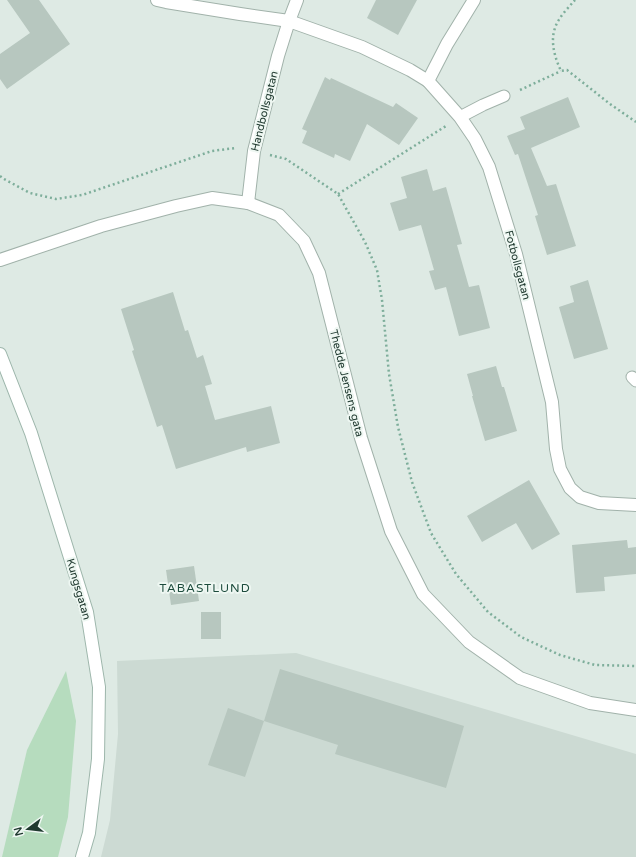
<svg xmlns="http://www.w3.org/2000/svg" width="636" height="857" viewBox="0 0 636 857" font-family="'Varela Round',sans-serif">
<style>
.built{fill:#ccdad3}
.green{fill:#b6dcbe}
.building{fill:#b7c7bf}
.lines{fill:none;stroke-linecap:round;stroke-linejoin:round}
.lane-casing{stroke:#a1b2aa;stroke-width:13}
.street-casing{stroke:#a1b2aa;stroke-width:14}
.secondary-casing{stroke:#9db6ab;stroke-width:14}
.path{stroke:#7eae9b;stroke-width:2.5;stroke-dasharray:2 3;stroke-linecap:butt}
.lane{stroke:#fff;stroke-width:11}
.street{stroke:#fff;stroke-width:12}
.secondary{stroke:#fff;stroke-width:12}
.labels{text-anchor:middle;stroke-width:4;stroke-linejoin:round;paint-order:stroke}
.street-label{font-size:11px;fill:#203a30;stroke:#eef7f2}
.neighbourhood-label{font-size:12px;letter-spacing:1px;fill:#1c4b3c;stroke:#eef7f2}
</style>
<rect width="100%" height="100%" fill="#deeae4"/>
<polygon class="built" points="296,653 636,754 636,857 101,857 110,820 118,734 117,661"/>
<polygon class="green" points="66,671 76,721 68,817 58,857 2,857 27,750"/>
<g class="building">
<polygon points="7,0 39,0 70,44 7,89 0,79 0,54 30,33"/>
<polygon points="376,0 417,0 398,35 367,18"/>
<polygon points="325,77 330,80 331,78 393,107 396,103 418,118 399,145 367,124 350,161 335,154 334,158 302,143 307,131 302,129"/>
<polygon points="568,97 580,127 531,148 547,186 556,184 576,246 547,255 535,216 538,215 518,154 515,155 507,136 525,129 520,117"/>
<polygon points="427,169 433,191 446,187 462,244 457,245 469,287 479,285 490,328 459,336 446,287 435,290 429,271 434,270 421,225 399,231 390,203 407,198 401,177"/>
<polygon points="588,280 608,349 574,359 559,307 574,302 570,286"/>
<polygon points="173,292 185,331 188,330 197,358 203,355 212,384 205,386 215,420 271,406 280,443 247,452 246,447 176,469 162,425 157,427 132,351 134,350 121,309"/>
<polygon points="496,366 502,387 504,387 517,431 485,441 472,396 473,396 467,374"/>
<polygon points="529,480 560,534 532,550 516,523 482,542 467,516"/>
<polygon points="627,540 628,548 636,547 636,574 604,577 605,591 576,593 572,545"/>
<polygon points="194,566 199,601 171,605 166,570"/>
<rect x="201" y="612" width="20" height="27"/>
<polygon points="280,669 464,726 446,788 335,754 338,745 264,721"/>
<polygon points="228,708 264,721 245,777 208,765"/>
</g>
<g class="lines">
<g class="lane-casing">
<g id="lane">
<polyline points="460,117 483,105 504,96"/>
<polyline points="632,377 636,381"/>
</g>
</g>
<g class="street-casing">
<g id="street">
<polyline points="157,0 166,2 240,14 289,21 362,47 410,70 428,81"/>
<polyline points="474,0 447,44 428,81 460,117 475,139 489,167 516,254 552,402 556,449 560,469 570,488 580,497 599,503 636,505"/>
<polyline points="248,203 254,151 278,56 289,21 297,0"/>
<polyline points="0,260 101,226 176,206 212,198 248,203 279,215 304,241 319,273 361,438 391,531 423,594 469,642 520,678 590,703 636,710"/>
</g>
</g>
<g class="secondary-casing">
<polyline id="secondary" points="0,354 31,433 87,612 99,687 98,759 89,833 82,857"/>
</g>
<g class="path">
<path d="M575,0C568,8 558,18 555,28C550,42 555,58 561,71L567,70L610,104L636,122"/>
<polyline points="520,90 561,71"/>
<polyline points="270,155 286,159 338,194 365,242 377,270 382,300 389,374 398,427 412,482 431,533 456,574 488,612 521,637 560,655 595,665 636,666"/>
<polyline points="0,176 4,179 30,193 56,199 82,195 212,151 236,148"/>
<polyline points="338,194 446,126"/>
</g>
<use href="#lane" class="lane"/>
<use href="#street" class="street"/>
<use href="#secondary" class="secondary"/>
</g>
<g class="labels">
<g class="street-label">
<text transform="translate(264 111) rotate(-76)" y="4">Handbollsgatan</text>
<text transform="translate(518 265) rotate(75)" y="4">Fotbollsgatan</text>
<text transform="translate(347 383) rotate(76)" y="4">Thedde Jensens gata</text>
<text transform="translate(79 589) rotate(74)" y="4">Kungsgatan</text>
</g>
<g class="neighbourhood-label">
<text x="205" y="592">TABASTLUND</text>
</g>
</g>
<g transform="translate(28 829) rotate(255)" stroke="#eef7f2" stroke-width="3" paint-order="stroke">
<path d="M0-3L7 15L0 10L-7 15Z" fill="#203a30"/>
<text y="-6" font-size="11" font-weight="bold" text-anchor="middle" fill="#203a30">N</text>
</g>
</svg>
